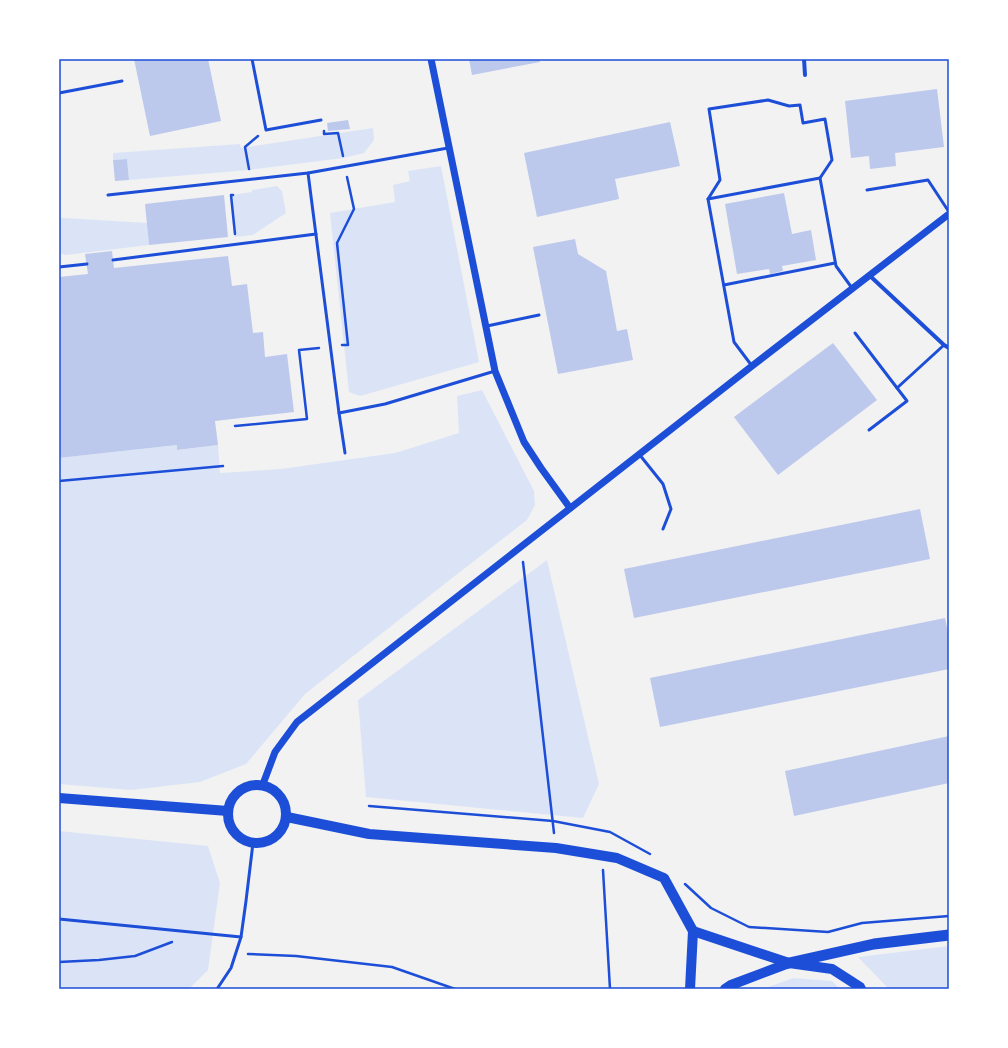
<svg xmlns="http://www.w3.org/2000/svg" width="1008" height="1048" viewBox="0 0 1008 1048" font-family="Barlow,sans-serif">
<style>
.green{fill:#dbe4f7}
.building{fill:#bdc9ec}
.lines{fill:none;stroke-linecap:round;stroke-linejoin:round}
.path{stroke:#1d4ed8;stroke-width:2.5}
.service{stroke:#1d4ed8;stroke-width:3}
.minor{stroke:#1d4ed8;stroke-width:4}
.tertiary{stroke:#1d4ed8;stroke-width:7}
.primary{stroke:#1d4ed8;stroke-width:10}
.trunk{stroke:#1d4ed8;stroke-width:11}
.neatline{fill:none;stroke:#1d4ed8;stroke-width:1.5}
</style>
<rect width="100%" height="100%" fill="#f2f2f2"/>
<g class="green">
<polygon points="373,128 374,140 364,153 343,158 249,170 129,180 127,159 113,160 113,153 240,144 241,148"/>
<polygon points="441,166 479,362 360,396 349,392 330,213 395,202 393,185 410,181 408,171"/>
<polygon points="277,186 282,191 286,213 253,235 235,237 231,195 252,192 252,190"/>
<polygon points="59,218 65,218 147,223 149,245 66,255 59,253"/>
<polygon points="482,390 534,491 535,505 527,520 456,575 305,694 246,764 200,782 131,790 59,784 59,458 177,445 178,450 218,445 220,473 281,469 395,453 459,433 457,396"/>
<polygon points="547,560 599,784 583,818 366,797 358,700"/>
<polygon points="59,831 208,846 220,883 208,970 189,989 59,989"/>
<polygon points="949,946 949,989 888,989 886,986 858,957"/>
<polygon points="793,978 832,981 840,989 763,989"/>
</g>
<g class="building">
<polygon points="134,59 208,59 221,121 150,136"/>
<polygon points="469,59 539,59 540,62 472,75"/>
<polygon points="937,89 944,147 895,153 896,166 870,169 869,156 851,158 845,101"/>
<polygon points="348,120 350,129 328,131 327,123"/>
<polygon points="670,122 680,166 615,179 619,199 537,217 524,153"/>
<polygon points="127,159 129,180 115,181 113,160"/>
<polygon points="784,193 792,234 811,230 816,260 782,266 783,271 770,274 769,269 737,274 725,204"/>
<polygon points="224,195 228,237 149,245 145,204"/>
<polygon points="575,239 578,254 606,271 617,331 627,329 633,360 558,374 533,247"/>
<polygon points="112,251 114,268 228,256 232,286 247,284 253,333 263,332 265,357 287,354 294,412 215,421 218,445 177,450 177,445 59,458 59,277 88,274 85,254"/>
<polygon points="833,343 877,400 778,475 734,417"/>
<polygon points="920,509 930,559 634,618 624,569"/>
<polygon points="945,618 949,637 949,669 660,727 650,678"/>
<polygon points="949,736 949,783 794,816 785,771"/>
</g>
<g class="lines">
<g class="path">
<polyline points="324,131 324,134 338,133 343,156"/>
<polyline points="249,169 245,147 258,136"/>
<polyline points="233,195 231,195 235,234"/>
<polyline points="342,345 348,345 337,243 354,209 347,177"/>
<polyline points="235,426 307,419 299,350 319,348"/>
<polyline points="59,481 223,466"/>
<polyline points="523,562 554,833"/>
<polyline points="369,806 553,821 610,832 650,854"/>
<polyline points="603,870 610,989"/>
<polyline points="685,884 711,908 749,927 828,932 862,923 949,916"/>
<polyline points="248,954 296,956 392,967 455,989"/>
<polyline points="59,962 99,960 135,956 172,942"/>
</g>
<g class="service">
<polyline points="252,59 266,130 321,120"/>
<polyline points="59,93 122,81"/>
<polyline points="308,173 339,413 385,404 495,371"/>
<polyline points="867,190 928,180 949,212"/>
<polyline points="108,195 308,173 448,148"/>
<polyline points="708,199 820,178"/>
<polyline points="113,260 316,234"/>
<polyline points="59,267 87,264"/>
<polyline points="724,285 835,263"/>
<polyline points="487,326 539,315"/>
<polyline points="855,333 907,401 869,430"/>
<polyline points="752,366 734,342 708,199 720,180 709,109 768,100 789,106 800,105 803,123 825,119 832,160 820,178 836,266 852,288"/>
<polyline points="897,388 944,345"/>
<polyline points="339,413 345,453"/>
<polyline points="639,454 663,484 671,509 663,529"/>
<polyline points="59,919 241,937"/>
<polyline points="217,989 231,968 241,937 246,901 253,843"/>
</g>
<g class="minor">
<polyline points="804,59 805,75"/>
<polyline points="869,275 944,345 949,348"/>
</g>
<g class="tertiary">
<polyline points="431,59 495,371 524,442 541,468 570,508"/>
<polyline points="263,784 275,752 297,722 752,366 949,214"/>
</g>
<g class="primary">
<circle cx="257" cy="814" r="29"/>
<polyline points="59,798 228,811"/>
<polyline points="287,817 369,834 556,848 617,858 664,878 693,931 690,989"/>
<polyline points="693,931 789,963 832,969 860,987 861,989"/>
<polyline points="725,989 731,985 789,963"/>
</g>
<polyline class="trunk" points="789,963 874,944 949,935"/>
</g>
<rect width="1008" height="1048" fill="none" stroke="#ffffff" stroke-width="120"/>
<rect x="60" y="60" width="888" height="928" class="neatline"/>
</svg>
